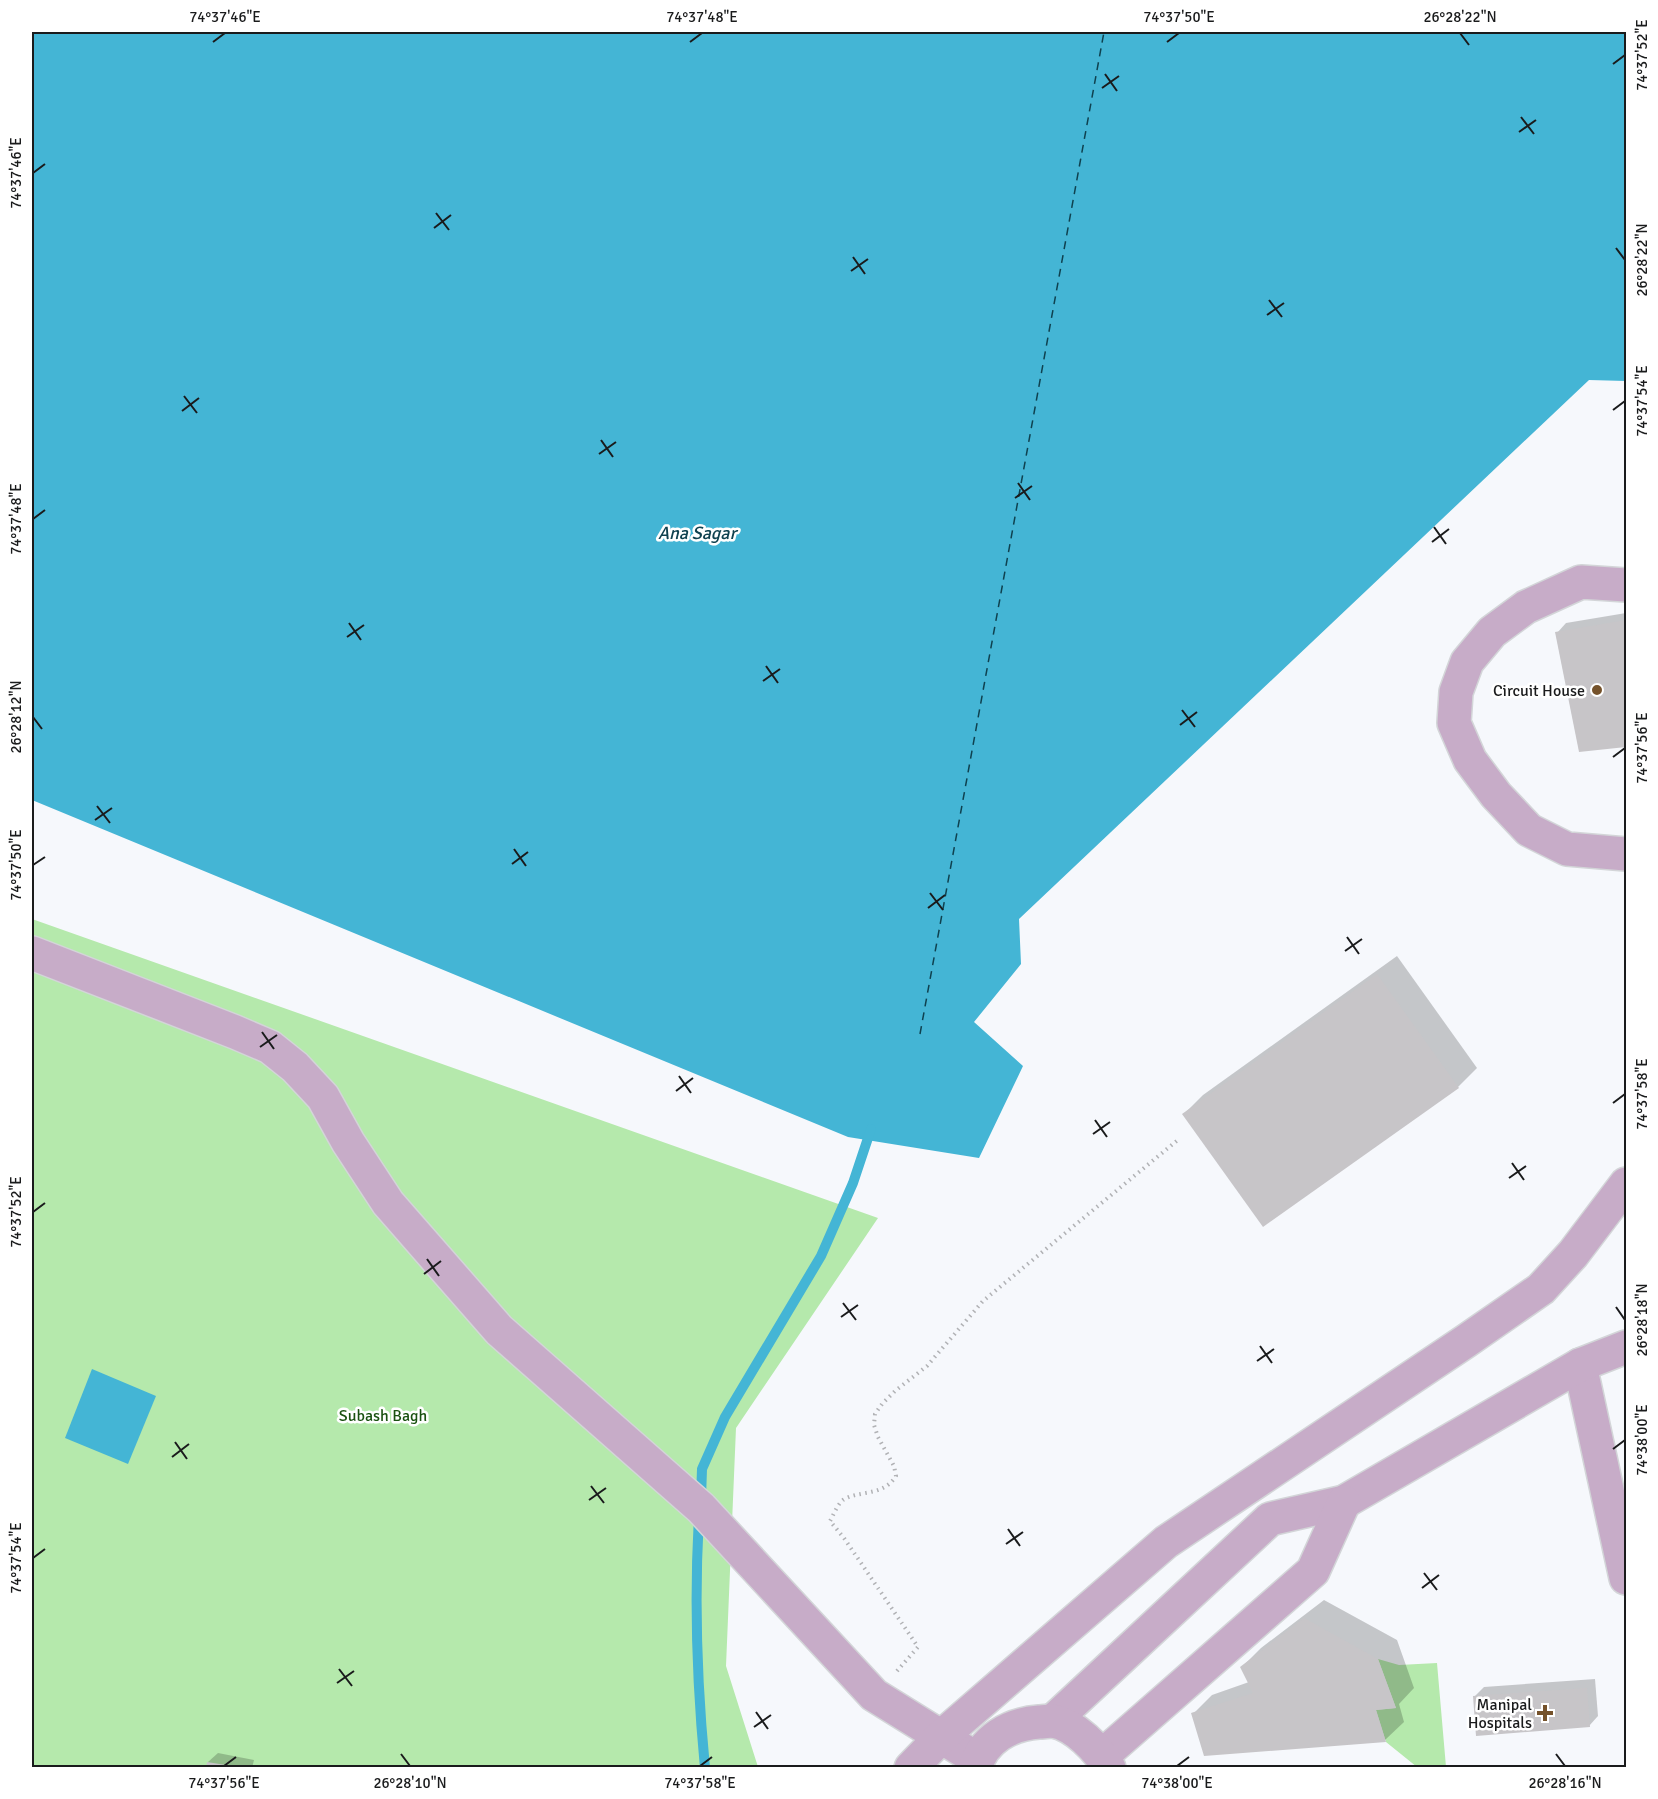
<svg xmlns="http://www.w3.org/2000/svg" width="1658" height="1799" viewBox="0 0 1658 1799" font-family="Signika,sans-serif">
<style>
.green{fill:#b5e9ac}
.water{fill:#44b5d5}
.shadow{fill:#0003}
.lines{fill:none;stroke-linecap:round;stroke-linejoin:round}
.stream{stroke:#44b5d5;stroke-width:10}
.ferry{stroke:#0f414f;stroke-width:1.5;stroke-dasharray:8 6;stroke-linecap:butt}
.building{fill:#c7c5c8}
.minor-casing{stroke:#d3d5d8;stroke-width:36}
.path{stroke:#b1b2b5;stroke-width:4;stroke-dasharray:1.5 4.5;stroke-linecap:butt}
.minor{stroke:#c7acc8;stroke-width:33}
.ticks{fill:none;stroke:#1a1b1c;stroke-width:2}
.poi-dot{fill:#75522b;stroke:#fff;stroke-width:2}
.labels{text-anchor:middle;stroke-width:5;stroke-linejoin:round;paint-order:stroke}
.poi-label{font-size:16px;fill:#1a1b1c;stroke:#fff;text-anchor:end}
.park-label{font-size:16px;fill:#1a5110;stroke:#fff}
.water-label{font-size:18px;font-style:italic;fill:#0f414f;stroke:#fff}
.neatline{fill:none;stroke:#1a1b1c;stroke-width:2}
.ticks-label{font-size:15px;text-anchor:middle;fill:#1a1b1c}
</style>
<rect width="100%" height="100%" fill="#f6f8fc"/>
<g class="green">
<polygon points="32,919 878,1218 736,1428 726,1666 758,1767 32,1768"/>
<polygon points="1378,1659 1399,1665 1437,1663 1446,1767 1417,1767 1386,1742 1376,1710 1396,1708"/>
</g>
<g class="water">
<polygon points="32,32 1626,32 1626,381 1589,380 1019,919 1021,964 974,1022 1023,1066 979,1158 848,1137 32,800"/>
<polygon points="92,1369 156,1396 128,1464 65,1438"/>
</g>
<g class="shadow">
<polygon points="1626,613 1626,745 1581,750 1557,633 1566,623"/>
<polygon points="1397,956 1477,1068 1458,1087 1184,1114 1203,1095"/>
<polygon points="1324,1600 1397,1640 1414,1688 1399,1704 1404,1722 1385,1740 1193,1714 1212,1695 1249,1682 1242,1667 1261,1648"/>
<polygon points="1595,1679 1598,1716 1589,1726 1474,1697 1484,1687"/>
<polygon points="218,1753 254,1760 252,1768 207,1768 208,1762"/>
</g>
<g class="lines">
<g class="stream">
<polyline points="701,1498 702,1469 725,1417 821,1256 853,1183 871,1129"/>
<path d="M699,1517C694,1600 697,1684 705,1768"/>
</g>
<polyline class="ferry" points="920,1034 1104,32"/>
</g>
<g class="building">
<polygon points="1626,620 1626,747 1579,752 1555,632"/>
<polygon points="1377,974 1459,1088 1263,1227 1182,1114"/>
<polygon points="1304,1618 1378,1659 1396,1708 1376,1710 1386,1742 1204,1756 1191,1713 1253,1693 1240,1667"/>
<polygon points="1587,1688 1590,1727 1476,1736 1473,1696"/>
<polygon points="207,1762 232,1766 232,1768 206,1768"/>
</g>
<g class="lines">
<g class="minor-casing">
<g id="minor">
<polyline points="1626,585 1581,582 1526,607 1492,632 1467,662 1456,692 1454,723 1470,760 1496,795 1529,830 1567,849 1626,854"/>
<polyline points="32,953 235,1032 270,1047 295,1067 323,1097 348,1142 388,1203 499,1330 701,1508 874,1695 977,1759"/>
<polyline points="1580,1365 1626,1578"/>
<polyline points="1053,1721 1270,1519 1344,1502 1580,1365 1626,1347"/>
<polyline points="1102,1756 1313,1571 1344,1502"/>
<polyline points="911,1768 941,1737 1166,1542 1466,1341 1541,1289 1573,1254 1626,1184"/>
<path d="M975,1768C983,1739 1010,1724 1039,1722C1043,1722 1049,1721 1053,1721C1075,1725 1098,1749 1109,1768"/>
</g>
</g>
<path class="path" d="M897,1671L918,1647L844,1538L830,1521C834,1514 837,1505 843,1500C858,1490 883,1497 896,1476L894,1466L878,1437L874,1425L875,1414L882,1404L895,1391L927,1366L983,1301L1179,1139"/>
<use href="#minor" class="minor"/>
</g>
<path class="ticks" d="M1460,33L1469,45M213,42L225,33M690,42L702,33M1167,42L1179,33M1613,64L1625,55M1105,74L1117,91M1102,88L1119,76M1521,117L1534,134M1519,132L1536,120M33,173L45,164M436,213L449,230M434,228L451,215M1616,248L1625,260M853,257L865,274M851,271L868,259M1269,300L1282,317M1267,315L1284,303M184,396L197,413M1613,410L1625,401M182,411L199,398M601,440L613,457M599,454L616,442M1018,483L1030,500M1015,498L1032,486M33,519L45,510M1434,527L1446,544M1432,542L1449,529M349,623L361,640M347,637L364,625M766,666L778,683M763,681L780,669M1182,710L1195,727M33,717L42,729M1180,725L1197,712M1613,757L1625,748M97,806L110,823M95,820L112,808M514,849L526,866M512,864L528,852M33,865L45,857M930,893L943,910M928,908L945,895M1347,937L1359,954M1345,951L1362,939M262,1032L274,1049M260,1047L277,1035M679,1076L691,1093M676,1091L693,1078M1613,1103L1625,1094M1095,1120L1107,1137M1093,1134L1110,1122M1512,1163L1524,1180M1509,1178L1526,1166M33,1212L45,1203M427,1259L439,1276M424,1274L441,1261M843,1303L856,1320M1616,1307L1625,1320M841,1317L858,1305M1260,1346L1272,1363M1257,1361L1274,1349M175,1442L187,1459M1613,1449L1625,1440M172,1457L189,1444M591,1486L604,1503M589,1500L606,1488M1008,1529L1020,1546M1006,1544L1023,1532M33,1558L45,1549M1424,1573L1437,1590M1422,1588L1439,1575M339,1669L352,1686M337,1683L354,1671M756,1712L768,1729M754,1727L771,1715M401,1754L410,1766M1556,1754L1565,1766M224,1766L236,1757M700,1766L712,1757M1177,1766L1189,1757"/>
<g class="poi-dot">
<circle cx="1597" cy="690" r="6"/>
<path d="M1542 1704h6v6h6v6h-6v6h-6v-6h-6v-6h6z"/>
</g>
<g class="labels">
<g class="poi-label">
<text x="1585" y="696">Circuit House</text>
<text x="1532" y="1710">Manipal<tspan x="1532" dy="18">Hospitals</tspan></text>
</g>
<g class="park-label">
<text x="383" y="1421">Subash Bagh</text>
</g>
<g class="water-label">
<text x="697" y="539">Ana Sagar</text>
</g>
</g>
<rect width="1658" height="1799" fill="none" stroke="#ffffff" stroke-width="66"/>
<rect x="33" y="33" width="1592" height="1733" class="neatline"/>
<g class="ticks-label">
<text x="225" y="22">74°37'46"E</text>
<text x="702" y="22">74°37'48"E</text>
<text x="1179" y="22">74°37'50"E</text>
<text x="1460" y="22">26°28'22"N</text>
<text transform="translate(1642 55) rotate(-90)" y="5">74°37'52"E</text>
<text transform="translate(16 173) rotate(-90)" y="5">74°37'46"E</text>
<text transform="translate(1642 260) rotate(-90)" y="5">26°28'22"N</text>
<text transform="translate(1642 401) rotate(-90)" y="5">74°37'54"E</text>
<text transform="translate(16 519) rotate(-90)" y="5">74°37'48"E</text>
<text transform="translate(16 717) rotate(-90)" y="5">26°28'12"N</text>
<text transform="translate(1642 748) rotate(-90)" y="5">74°37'56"E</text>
<text transform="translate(16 865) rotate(-90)" y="5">74°37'50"E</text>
<text transform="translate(1642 1094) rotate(-90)" y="5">74°37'58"E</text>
<text transform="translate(16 1212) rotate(-90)" y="5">74°37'52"E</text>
<text transform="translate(1642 1320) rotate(-90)" y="5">26°28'18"N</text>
<text transform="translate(1642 1440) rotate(-90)" y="5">74°38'00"E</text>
<text transform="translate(16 1558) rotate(-90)" y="5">74°37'54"E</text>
<text x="224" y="1788">74°37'56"E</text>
<text x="410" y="1788">26°28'10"N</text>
<text x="700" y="1788">74°37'58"E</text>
<text x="1177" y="1788">74°38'00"E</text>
<text x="1565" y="1788">26°28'16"N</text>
</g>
</svg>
